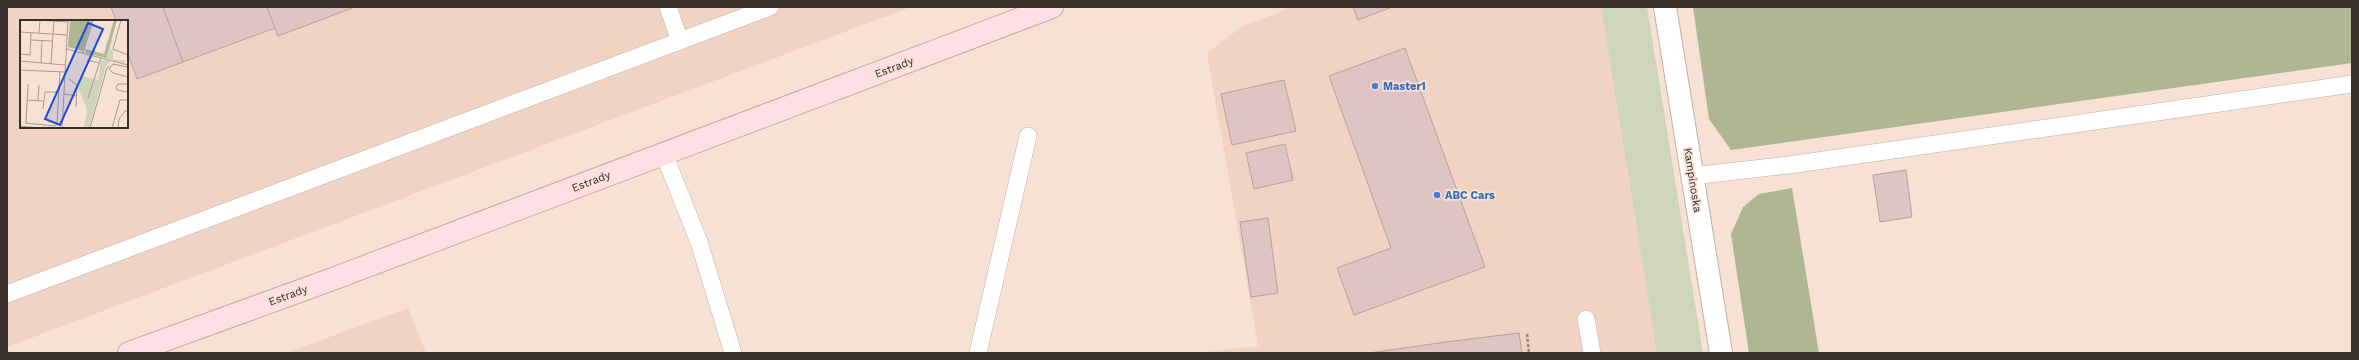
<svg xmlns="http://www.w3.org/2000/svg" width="2359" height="360" viewBox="0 0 2359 360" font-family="'Work Sans',sans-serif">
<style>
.built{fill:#f0d3c3;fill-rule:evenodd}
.green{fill:#ced5bb}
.forest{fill:#aeb792}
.building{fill:#dec4c2;stroke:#baa19f}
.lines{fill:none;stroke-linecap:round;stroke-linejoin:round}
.lane-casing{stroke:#c5afa4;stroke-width:18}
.street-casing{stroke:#c5afa4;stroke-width:24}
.secondary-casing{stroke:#c5afa4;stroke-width:24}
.path{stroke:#94867d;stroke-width:2.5;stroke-dasharray:3 2;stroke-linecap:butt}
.lane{stroke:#fff;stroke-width:17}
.street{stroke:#fff;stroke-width:22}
.secondary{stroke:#ffdfe4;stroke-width:22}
.shop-dot{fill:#3f7fe0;stroke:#f7e1d4;stroke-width:1.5}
.labels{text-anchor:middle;stroke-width:3.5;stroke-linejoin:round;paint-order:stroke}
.street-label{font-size:11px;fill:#372f2a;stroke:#f7e1d4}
.shop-label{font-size:11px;font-weight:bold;fill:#366cbe;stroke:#f7e1d4;text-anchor:start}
.inset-road{fill:none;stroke:#aa9a90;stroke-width:1}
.view{fill:#1d4ed8;fill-opacity:0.15;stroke:#1d4ed8;stroke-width:2}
.inset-edge{fill:none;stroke:#372f2a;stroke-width:2}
</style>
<rect width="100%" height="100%" fill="#f7e1d4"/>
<g class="built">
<path d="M7,7H911L7,347ZM21,21H127V127H21Z"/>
<polygon points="1293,7 1601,7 1657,353 1193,353 1258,346 1207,53 1243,26"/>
<polygon points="408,308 426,353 286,353"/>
</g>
<polygon class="green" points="1601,7 1647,7 1703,353 1657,353"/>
<g class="forest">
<polygon points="1693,7 2352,7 2352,63 1731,150 1709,119"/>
<polygon points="1792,188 1819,353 1749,353 1731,234 1743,207 1759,194"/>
</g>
<g class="building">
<polygon points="111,7 163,7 183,62 137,79 127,51 127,21 116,21"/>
<polygon points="163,7 267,7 275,28 183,62"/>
<polygon points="267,7 355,7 278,36"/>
<polygon points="1353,7 1392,7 1358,20"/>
<polygon points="1405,48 1485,267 1354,315 1337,268 1391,248 1329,76"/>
<polygon points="1284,80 1296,131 1232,145 1221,94"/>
<polygon points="1285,144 1293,180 1254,189 1246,153"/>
<polygon points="1906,170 1912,217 1880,222 1873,175"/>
<polygon points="1268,218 1278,293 1251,297 1240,222"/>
<polygon points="1519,333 1522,353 1369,353 1446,342"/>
</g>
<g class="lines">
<g class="lane-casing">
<g id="lane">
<polyline points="668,7 680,41"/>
<polyline points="664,154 699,242 733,353"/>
<polyline points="1692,176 1789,165 2352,84"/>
<polyline points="7,294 770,7"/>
<polyline points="1586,319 1592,353"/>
<polyline points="978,353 1028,136"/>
</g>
</g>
<g class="street-casing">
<polyline id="street" points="1665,7 1721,353"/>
</g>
<g class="secondary-casing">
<polyline id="secondary" points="129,353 330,280 1052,7"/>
</g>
<polyline class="path" points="1527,334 1529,353"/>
<use href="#lane" class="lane"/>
<use href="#street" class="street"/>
<use href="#secondary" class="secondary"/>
</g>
<g class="shop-dot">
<circle cx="1375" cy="86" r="4"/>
<circle cx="1437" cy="195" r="4"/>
</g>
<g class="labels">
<g class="street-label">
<text transform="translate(894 67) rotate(-21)" y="4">Estrady</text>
<text transform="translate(1693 180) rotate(81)" y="4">Kampinoska</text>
<text transform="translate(591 181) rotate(-21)" y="4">Estrady</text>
<text transform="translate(288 295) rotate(-20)" y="4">Estrady</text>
</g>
<g class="shop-label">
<text x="1383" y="90">Master1</text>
<text x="1445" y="199">ABC Cars</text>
</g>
</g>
<g transform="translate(20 20)">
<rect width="108" height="108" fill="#f7e1d4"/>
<path d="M97,0L90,29L93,30V39L106,41L104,43L86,38ZM81,40L91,41L86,46L69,108H64L67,89L58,68L62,56L78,60Z" fill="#ced5bb"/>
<path d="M50,0H72L63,31L48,27ZM94,0H97L86,38L66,33L65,29L84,34Z" fill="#aeb792"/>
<path class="inset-road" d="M16,0L48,2M101,0L93,29L108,35M0,12L47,15M19,13L20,0M11,20L32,21M47,29L108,45M63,33L73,0M0,34L10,35L11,13M67,40L79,43M0,41L45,45M21,43L22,21M31,44L34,0M108,45L107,47L93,44L89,49L93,53L108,57M0,50L45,52M49,59L57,65L56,87M108,64H98L96,67L97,70L108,72M44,74L57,76M68,78L81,38M7,80L23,81M18,80L19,65M23,89L25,72H39M5,103L35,106L37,104L40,52M6,103L8,64M0,106L19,108M42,108L48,0M70,108L87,48L89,46M92,108L100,80H108M98,108L99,99L105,91H108"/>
<path class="view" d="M68,3L83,9L40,105L25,99Z"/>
<rect width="108" height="108" class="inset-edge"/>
</g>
<rect width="2359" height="360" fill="none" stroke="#372f2a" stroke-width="16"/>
</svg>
